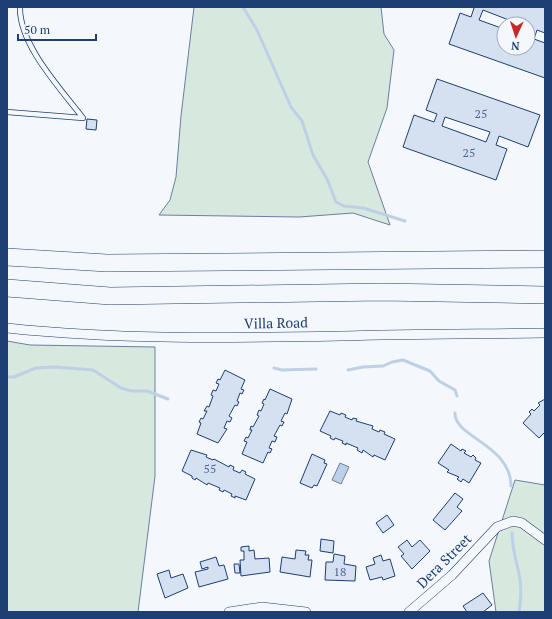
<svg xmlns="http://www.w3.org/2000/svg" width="552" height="619" viewBox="0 0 552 619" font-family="'PT Serif',serif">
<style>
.green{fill:#d7e8df;stroke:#687fa3}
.water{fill:#bed0e5;stroke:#687fa3}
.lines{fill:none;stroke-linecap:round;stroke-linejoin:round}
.stream{stroke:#bed0e5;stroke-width:3}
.building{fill:#d5e0f0;stroke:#1d3f73;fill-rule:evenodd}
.service-casing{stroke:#1d3f73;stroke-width:6}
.minor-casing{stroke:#1d3f73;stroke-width:10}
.motorway-casing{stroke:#1d3f73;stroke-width:18}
.service{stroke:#f4f7fb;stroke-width:4.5}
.minor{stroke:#f4f7fb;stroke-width:9}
.motorway{stroke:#f4f7fb;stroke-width:17}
.labels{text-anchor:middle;stroke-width:3;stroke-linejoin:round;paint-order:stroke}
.number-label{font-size:12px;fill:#4b6792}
.street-label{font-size:14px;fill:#1d3f73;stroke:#f4f7fb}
</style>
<rect width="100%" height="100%" fill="#f4f7fb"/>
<g class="green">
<polygon points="194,7 381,7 384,34 394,50 387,108 368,162 390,225 353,213 299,217 159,215 170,200 176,177 181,116"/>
<polygon points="7,341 30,345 155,347 155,476 138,612 7,612"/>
<polygon points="515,480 545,485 545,612 496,612 489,561"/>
</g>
<polygon class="water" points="340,463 349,467 341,484 332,480"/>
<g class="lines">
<g class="stream">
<polyline points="243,7 257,30 291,107 302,121 313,155 327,179 336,202 344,206 363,208 405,221"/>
<polyline points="274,368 282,370 316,369"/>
<polyline points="348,370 363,367 383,366 392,362 403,360 430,371 439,381 455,390 457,396"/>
<polyline points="7,377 14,377 36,368 55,367 93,370 121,388 132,391 147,391 168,399"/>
<path d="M455,413C454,437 511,445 511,486"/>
<path d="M512,533C512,548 516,559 519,574C522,586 521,599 519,612"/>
</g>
</g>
<g class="building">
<path d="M471,7H545V33L537,30L534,39L545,43V78L449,44L460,13L471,17L474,8ZM483,10L519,24H528V48H504V29L479,20Z"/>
<path d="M437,79L540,115L528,147L499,136L496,145L507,149L496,180L403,147L414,115L434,122L437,114L426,110ZM445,117L490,132L486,142L442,126Z"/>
<polygon points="87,119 97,120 96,130 86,129"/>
<polygon points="225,370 245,380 241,389 244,390 242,394 240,393 237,401 239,402 237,406 235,405 229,416 232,418 230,422 227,421 224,428 227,429 218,443 197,434 201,423 199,422 201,418 203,419 207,411 204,411 207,406 209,407 213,396 211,395 213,390 216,391 219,384 216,383 218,379 220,380"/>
<polygon points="270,389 292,399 287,414 285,413 281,421 284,422 282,426 280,425 274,436 277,437 275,442 272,441 269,448 272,449 270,453 268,452 263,463 242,454 247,442 244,441 246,437 248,438 252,430 250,430 251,426 253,427 259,416 257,415 259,410 261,411 264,404 262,403 264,399 265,400"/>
<polygon points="545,399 545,432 539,438 523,423 531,414 529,412 532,409 534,411 540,405 538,403"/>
<polygon points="330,411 340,415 341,413 346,415 345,417 352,420 353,418 357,419 356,421 373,426 372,429 379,432 380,430 385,432 384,434 395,439 385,460 374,455 373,457 363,450 362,453 357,450 358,448 346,443 346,445 342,443 343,441 335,438 334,440 330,438 331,436 320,431"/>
<polygon points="451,444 461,451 462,449 466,451 464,453 471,457 473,455 476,458 475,460 481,463 469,483 463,479 461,482 457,479 459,477 447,472 449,470 438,463"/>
<polygon points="191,450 207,455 206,457 213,460 214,459 229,467 230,465 234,467 233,470 240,473 242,470 246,472 245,474 255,479 246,500 235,496 235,498 231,496 232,494 224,490 223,492 219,490 220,488 208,483 207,485 196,478 195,480 192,478 192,476 182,471"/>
<polygon points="312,454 325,460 324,463 327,464 317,486 314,485 312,488 300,483"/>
<polygon points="455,493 463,499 457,507 462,511 445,530 433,520"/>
<polygon points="387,515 394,525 383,533 376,523"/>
<polygon points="321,539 334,541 333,553 320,551"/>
<polygon points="407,540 412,547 420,540 430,551 412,569 401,556 404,554 398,547"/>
<polygon points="249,546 249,551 254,550 255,559 269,558 270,572 241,576 240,560 244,560 244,551 241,551 241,547"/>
<polygon points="296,550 306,551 305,555 309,555 308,560 312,560 310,577 280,572 282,557 295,559"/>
<polygon points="334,554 345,556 344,564 356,566 355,581 325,580 326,562 333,562"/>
<polygon points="381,555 383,561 390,559 395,576 383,580 382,577 370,580 366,567 375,564 373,558"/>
<polygon points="216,557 219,566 224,565 228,579 199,587 195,572 208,569 208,567 202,569 200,562"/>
<polygon points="234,564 239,564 240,573 235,573"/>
<polygon points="169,570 171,578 183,574 188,588 165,598 157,574"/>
<polygon points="483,593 492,605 483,612 467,612 463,606"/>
</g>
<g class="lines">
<g class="service-casing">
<path id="service" d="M7,112L83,118C61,89 19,45 20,7"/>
</g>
<g class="minor-casing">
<g id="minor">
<path d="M7,328C119,340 230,338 342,336C410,334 477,334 545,333"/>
<polyline points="229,612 262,607 306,612"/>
<polyline points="409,612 452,575 497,527 513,521 522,523 545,540"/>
</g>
</g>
<g class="motorway-casing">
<g id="motorway">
<polyline points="7,257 107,263 545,259"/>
<polyline points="7,288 110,296 382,292 545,295"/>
</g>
</g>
<use href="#service" class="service"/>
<use href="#minor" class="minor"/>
<use href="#motorway" class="motorway"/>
</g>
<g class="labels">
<g class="number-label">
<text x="481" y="118">25</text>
<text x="469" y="157">25</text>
<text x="210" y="473">55</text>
<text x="340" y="576">18</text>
</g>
<g class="street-label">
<text transform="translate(276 323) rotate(-1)" y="5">Villa Road</text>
<text transform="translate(444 561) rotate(-45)" y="5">Dera Street</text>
</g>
</g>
<rect width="552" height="619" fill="none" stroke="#1d3f73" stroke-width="16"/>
<g transform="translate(516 36) rotate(183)"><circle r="19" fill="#f4f7fb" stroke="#9eadc5"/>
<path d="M0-3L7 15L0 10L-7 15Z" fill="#c62828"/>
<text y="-6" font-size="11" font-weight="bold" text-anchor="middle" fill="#1d3f73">N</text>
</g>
<path d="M18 34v6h78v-6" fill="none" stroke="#1d3f73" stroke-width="2"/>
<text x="24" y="34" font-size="12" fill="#1d3f73" stroke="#f4f7fb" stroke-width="3" paint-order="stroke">50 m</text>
</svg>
